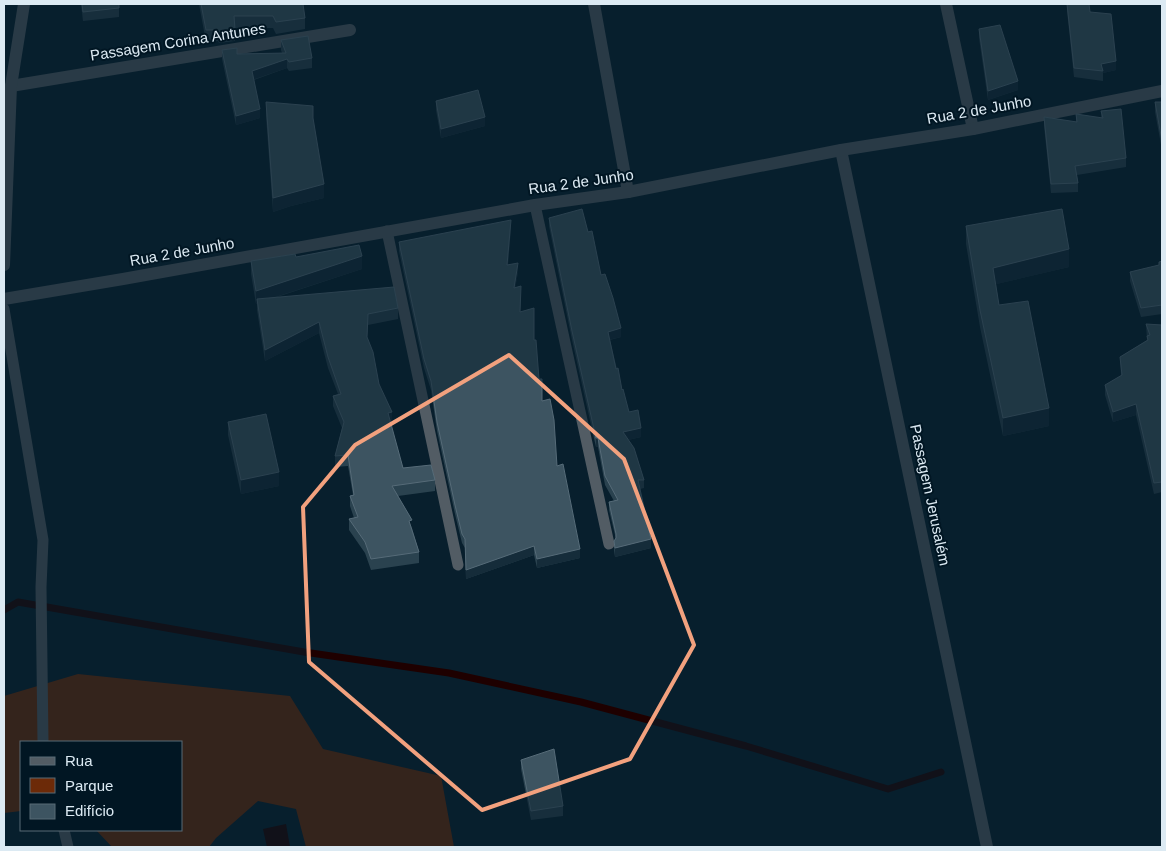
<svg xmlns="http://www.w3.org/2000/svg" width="1166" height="851" viewBox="0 0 1166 851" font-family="Helvetica,sans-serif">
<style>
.green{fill:#6c2a08}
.water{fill:#1e0000}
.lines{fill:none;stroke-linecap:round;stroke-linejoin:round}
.stream{stroke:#1e0000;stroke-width:7}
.service{stroke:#525c64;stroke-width:11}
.minor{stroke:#525c64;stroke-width:12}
.tertiary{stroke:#525c64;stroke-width:12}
.wall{fill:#2a424f}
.shaded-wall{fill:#152c3a}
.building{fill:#3d5461;stroke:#566b78}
.marked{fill:none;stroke:#f2a17e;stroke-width:4;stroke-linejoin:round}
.labels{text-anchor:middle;stroke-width:4;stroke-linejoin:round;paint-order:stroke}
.street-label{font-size:15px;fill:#dceaf3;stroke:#011623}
</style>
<rect width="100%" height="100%" fill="#081f2d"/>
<polygon class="green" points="78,674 290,696 323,749 441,776 454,847 306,847 296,809 258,801 216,838 209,847 112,847 96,830 181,830 181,742 21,742 21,811 4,813 4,696"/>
<polygon class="water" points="286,824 290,847 267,847 263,829"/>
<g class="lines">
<polyline class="stream" points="4,610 18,602 304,652 449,673 581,702 746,746 888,789 941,772"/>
<g class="service">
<polyline points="535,205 609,544"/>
<polyline points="387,231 458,565"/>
<polyline points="4,309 43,540 41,587 43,742"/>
<polyline points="64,830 68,847"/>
</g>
<g class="minor">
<polyline points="594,4 628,192"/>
<polyline points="946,4 973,129"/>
<polyline points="11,86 350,30"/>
<polyline points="841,150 987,847"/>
<polyline points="4,265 11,86 24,4"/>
</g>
<polyline class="tertiary" points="4,299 123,279 535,205 628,192 841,150 973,129 1162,91"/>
</g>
<g class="wall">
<polygon points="81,4 119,4 119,17 83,21"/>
<polygon points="199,4 303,4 305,18 305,29 276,34 273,28 235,28 235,41 219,43 218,41 206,42"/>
<polygon points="1067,4 1090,12 1116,70 1103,73 1103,81 1074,77 1067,11"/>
<polygon points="979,29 1018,90 988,100 979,38"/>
<polygon points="281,40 312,58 312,68 289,71 287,68 254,80 260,118 236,125 222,59 222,50 237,54 282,53 281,50"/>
<polygon points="436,101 485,126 441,138 436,110"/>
<polygon points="266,102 313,118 324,198 291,206 273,212 266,116"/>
<polygon points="1155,102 1162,102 1162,150 1155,112"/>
<polygon points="1101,111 1126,158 1126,167 1077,175 1078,183 1078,192 1051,193 1044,126 1044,117 1076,122 1076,114 1101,118"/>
<polygon points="549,218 588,232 621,337 610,340 622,390 629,412 641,437 628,440 644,480 644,488 640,489 651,548 615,557 614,550 614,541 616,539 609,510 609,502 614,501 605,485 598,447 596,447 572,340 549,226"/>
<polygon points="966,226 1069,267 996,284 999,305 1049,426 1003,436 980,327 966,244"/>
<polygon points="511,228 508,265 518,272 515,288 521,295 520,312 534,340 542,401 557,466 580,558 537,568 534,555 466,579 465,548 462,543 455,514 437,431 431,390 424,368 399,251 399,242"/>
<polygon points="296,257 362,269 274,298 398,308 398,319 368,325 367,337 379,384 392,423 390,423 403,468 435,480 435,491 398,496 412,528 419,552 419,563 371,570 365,553 349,530 349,519 354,518 350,506 350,496 353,495 348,466 335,467 335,456 342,428 333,406 333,396 338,394 328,368 319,333 265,361 257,310 257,304 256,304 251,274 251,261"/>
<polygon points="1162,261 1162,314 1141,317 1130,281 1130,272 1159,265"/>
<polygon points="1146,324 1162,325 1162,492 1154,494 1136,415 1113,422 1105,395 1105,385 1121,376 1120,357 1147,340"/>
<polygon points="228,422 279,486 241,494 228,435"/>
<polygon points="521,760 563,806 563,816 531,820 521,769"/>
</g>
<g class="shaded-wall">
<polygon points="287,59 287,68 252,80 252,71"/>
<polygon points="1116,61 1116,70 1103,73 1101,64"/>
<polygon points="1018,81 1018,90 988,100 988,91"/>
<polygon points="260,109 260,118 236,125 236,116"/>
<polygon points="485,117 485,126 441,138 441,129"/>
<polygon points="324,184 324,198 291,206 273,212 273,198 291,193"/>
<polygon points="511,220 511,228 507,274 507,265"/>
<polygon points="1069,249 1069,267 993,285 993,268"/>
<polygon points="362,256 362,269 257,303 257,299 257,304 256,304 256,291"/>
<polygon points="518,263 518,272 514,297 514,288"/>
<polygon points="319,322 319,333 265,361 265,350"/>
<polygon points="621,328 621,337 608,340 608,332"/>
<polygon points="1136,404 1136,415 1113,422 1113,412"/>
<polygon points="1049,408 1049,426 1003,436 1003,418"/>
<polygon points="392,412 392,423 388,424 388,413"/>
<polygon points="641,428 641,437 623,441 623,432"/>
<rect x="596" y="438" width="2" height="9"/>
<polygon points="279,472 279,486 241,494 241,480"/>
<polygon points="651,539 651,548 615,557 615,548"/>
<polygon points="534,546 534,555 466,579 466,570"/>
<polygon points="580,549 580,558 537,568 537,559"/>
</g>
<g class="building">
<polygon points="82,4 119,4 119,8 83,12"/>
<polygon points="201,4 303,4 305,18 276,22 273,16 234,16 235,29 219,32 218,30 206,30"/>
<polygon points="1067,4 1089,4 1090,12 1111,14 1116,61 1101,64 1103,71 1074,68"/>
<polygon points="1000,25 1018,81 988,91 979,29"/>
<polygon points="308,36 312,58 289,62 287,59 252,71 260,109 236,116 222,50 237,48 237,54 286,53 281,40"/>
<polygon points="478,90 485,117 441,129 436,101"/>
<polygon points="266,102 313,106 313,118 324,184 291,193 273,198"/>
<polygon points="1155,102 1162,102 1162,141"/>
<polygon points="1121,109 1126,158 1075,166 1078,183 1051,184 1044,117 1077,122 1076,114 1103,118 1101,111"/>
<polygon points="582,209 588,232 592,231 601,275 605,274 613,298 621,328 608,332 616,369 618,368 622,390 623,389 629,412 638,410 641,428 623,432 634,448 644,480 638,480 651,539 615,548 614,541 616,538 616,534 609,502 618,500 605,476 598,438 596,438 572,331 549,218"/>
<polygon points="1062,209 1069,249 993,268 999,305 1028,301 1049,408 1003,418 980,310 966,226"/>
<polygon points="511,220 507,265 518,263 514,288 521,286 520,312 534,308 534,340 536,340 539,379 542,379 542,401 550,399 554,420 557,466 563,464 580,549 537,559 534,546 466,570 465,539 462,534 455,505 437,422 431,381 424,359 399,242"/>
<polygon points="359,245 362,256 256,291 251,261 295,254 296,257"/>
<polygon points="1162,261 1162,305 1141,308 1130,272 1159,265 1159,262"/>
<polygon points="394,287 398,308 368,314 367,337 373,352 379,384 392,412 388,413 403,468 431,465 435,480 392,486 412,520 409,521 419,552 371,559 365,542 349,519 358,517 350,496 354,495 348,455 335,456 344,422 333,396 341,394 328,357 319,322 265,350 257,299"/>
<polygon points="1146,324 1162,325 1162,482 1154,483 1136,404 1113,412 1105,385 1122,375 1120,357 1148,340 1147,336 1150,335"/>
<polygon points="266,414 279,472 241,480 228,422"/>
<polygon points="554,749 563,806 531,811 521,760"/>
</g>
<path d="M0 0H1166V851H0ZM509,355L624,459L694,645L630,759L482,810L309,662L303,507L355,445Z" fill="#081f2d" fill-opacity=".55" fill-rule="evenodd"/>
<path class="marked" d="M509,355L624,459L694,645L630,759L482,810L309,662L303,507L355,445Z"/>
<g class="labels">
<g class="street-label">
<text transform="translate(178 42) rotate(-9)" y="5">Passagem Corina Antunes</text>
<text transform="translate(979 110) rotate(-10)" y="5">Rua 2 de Junho</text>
<text transform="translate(581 182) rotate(-8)" y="5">Rua 2 de Junho</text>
<text transform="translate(182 252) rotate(-10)" y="5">Rua 2 de Junho</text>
<text transform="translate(930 495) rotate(78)" y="5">Passagem Jerusalém</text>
</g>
</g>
<rect width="1166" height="851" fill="none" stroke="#dceaf3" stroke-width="10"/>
<rect x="20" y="741" width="162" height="90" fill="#011623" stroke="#596b76"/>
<rect x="30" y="757" width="25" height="8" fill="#525c64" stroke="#596b76"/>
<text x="65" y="766" font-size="15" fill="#dceaf3">Rua</text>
<rect x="30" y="778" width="25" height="15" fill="#6c2a08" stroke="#596b76"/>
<text x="65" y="791" font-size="15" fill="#dceaf3">Parque</text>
<rect x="30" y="804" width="25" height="15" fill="#3d5461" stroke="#596b76"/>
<text x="65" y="816" font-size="15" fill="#dceaf3">Edifício</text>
</svg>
